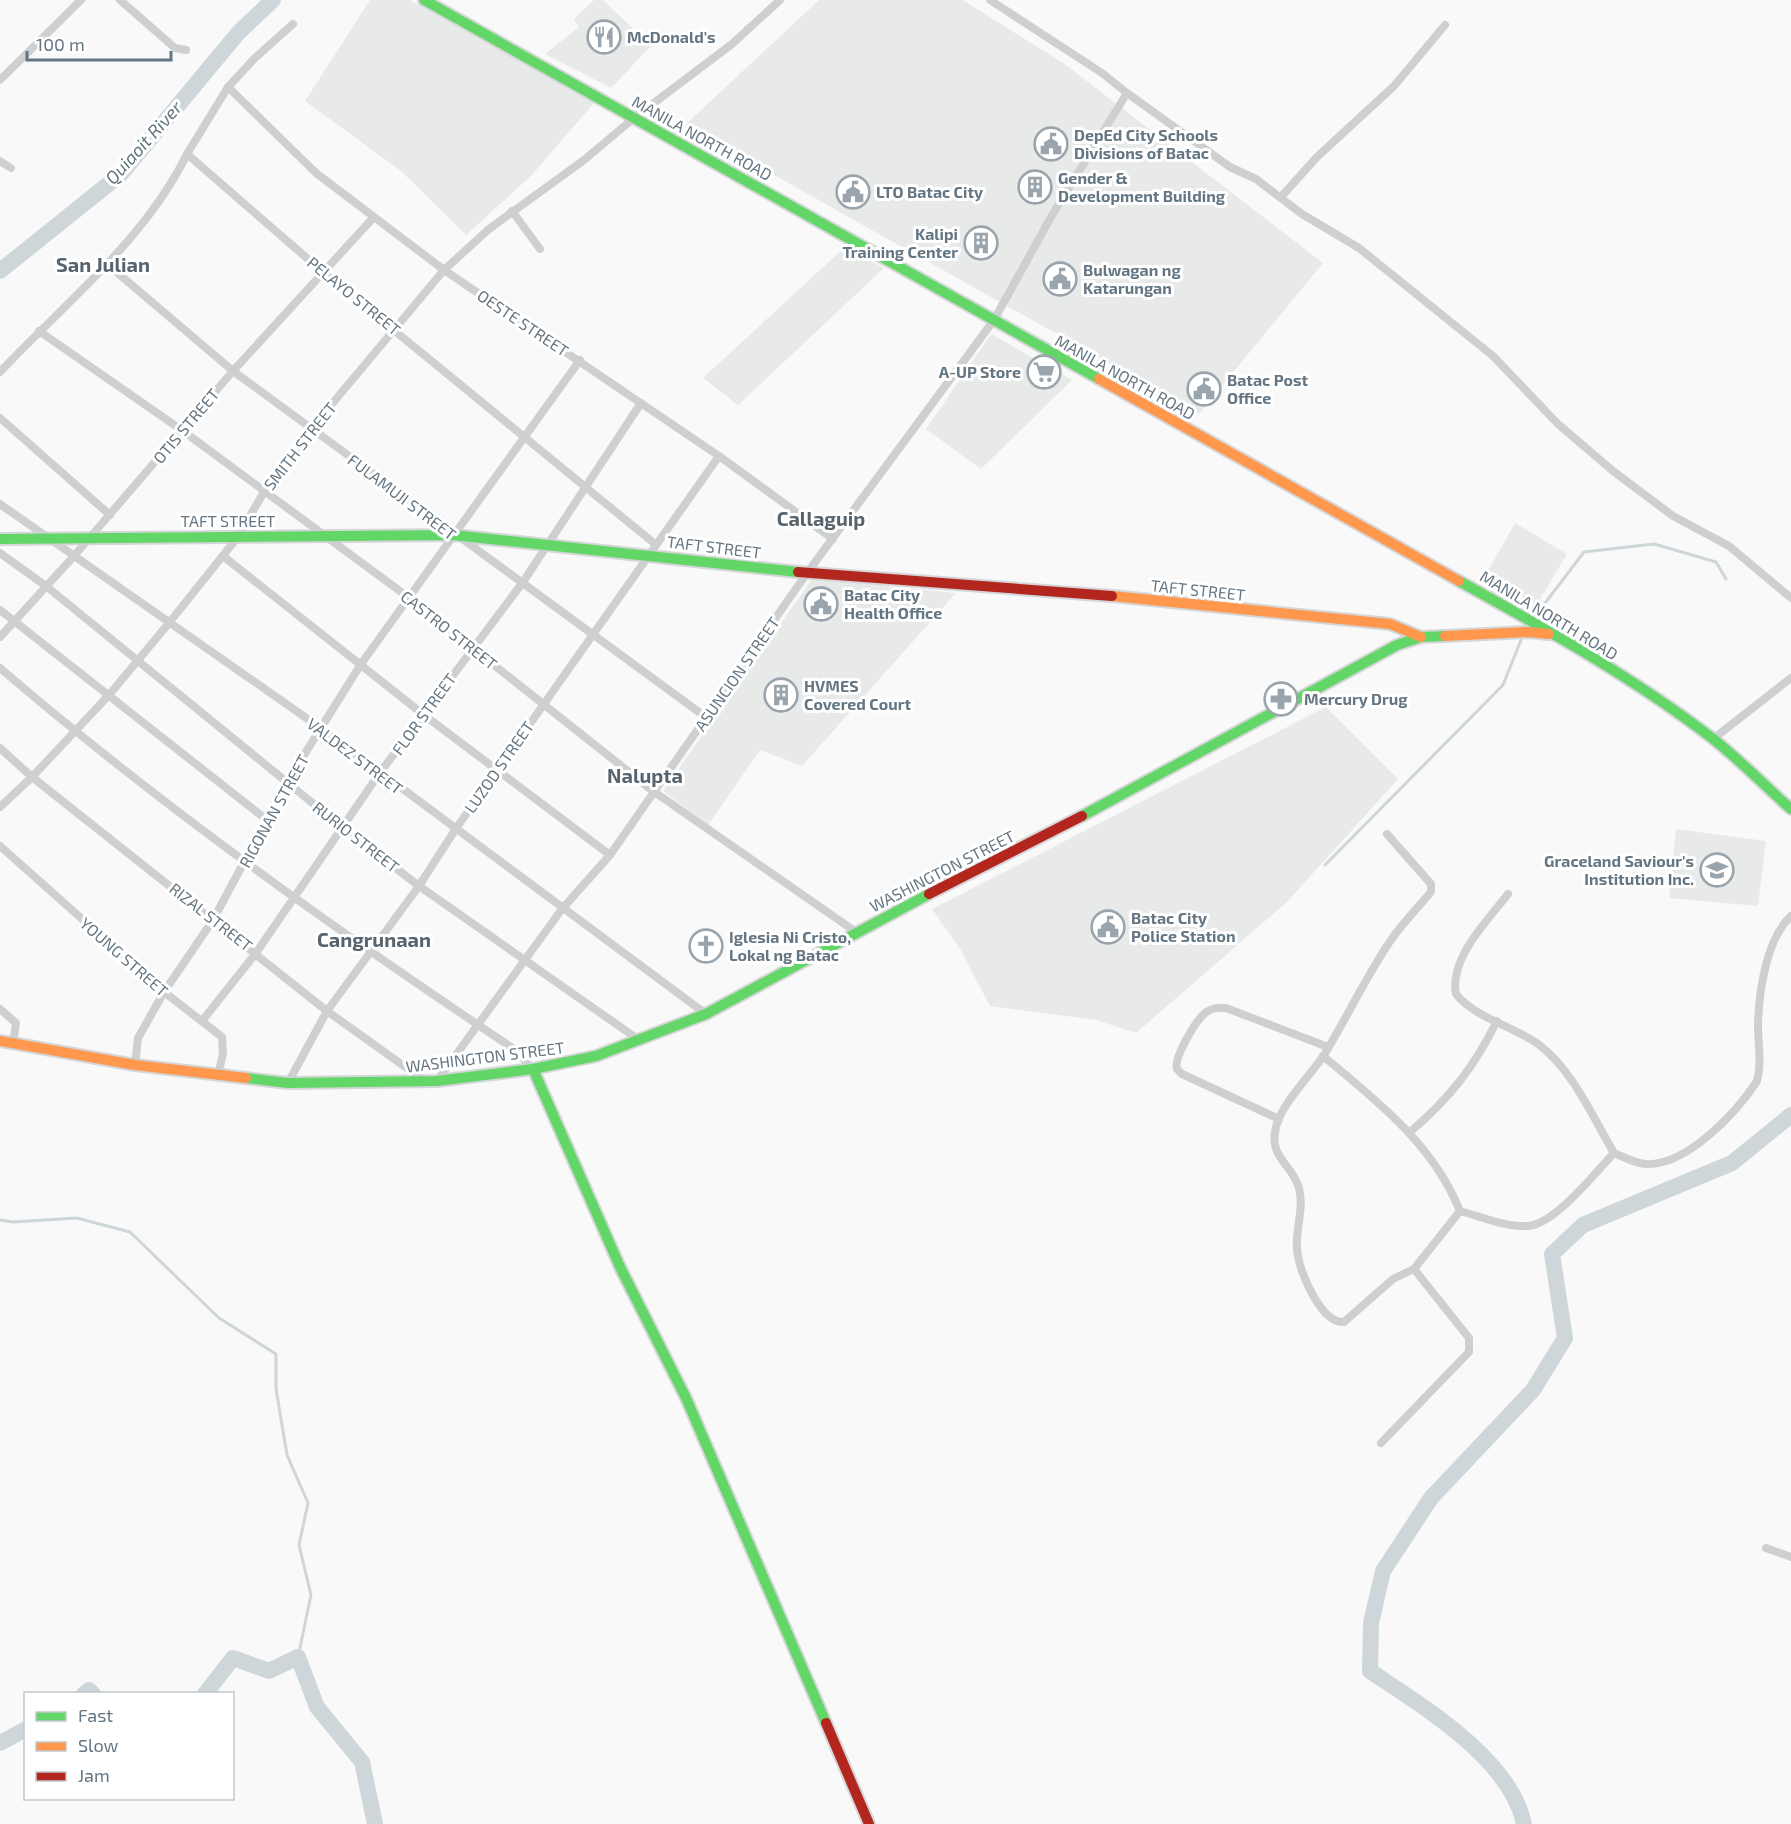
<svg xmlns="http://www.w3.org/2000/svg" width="1791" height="1824" viewBox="0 0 1791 1824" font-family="'Exo 2',sans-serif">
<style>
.built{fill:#e8e9e9}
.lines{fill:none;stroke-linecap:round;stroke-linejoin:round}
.stream{stroke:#ced6d9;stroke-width:3}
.river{stroke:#ced6d9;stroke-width:16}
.fast-casing{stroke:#d5d6d7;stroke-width:14}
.slow-casing{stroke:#d5d6d7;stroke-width:14}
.jam-casing{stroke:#d5d6d7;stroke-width:14}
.street{stroke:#cecfd0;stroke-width:8}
.fast{stroke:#63d668;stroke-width:10}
.slow{stroke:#ff974d;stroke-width:10}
.jam{stroke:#b3261e;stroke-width:10}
.labels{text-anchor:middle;stroke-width:6;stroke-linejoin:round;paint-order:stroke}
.poi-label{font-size:16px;font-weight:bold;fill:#657683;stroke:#fff;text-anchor:start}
.street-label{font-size:16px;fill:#657683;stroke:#fff}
.water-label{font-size:18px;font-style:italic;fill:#60757c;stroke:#fff}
.quarter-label{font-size:20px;font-weight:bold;fill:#57646e;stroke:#fff}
</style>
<rect width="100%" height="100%" fill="#f9f9f9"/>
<g class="built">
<polygon points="370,0 410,0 594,103 532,175 466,235 401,171 305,101"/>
<polygon points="594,0 603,0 651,46 611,88 545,54 579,27 574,19"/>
<polygon points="819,0 963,0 1066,65 1323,263 1199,414 685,125"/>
<polygon points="845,247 884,268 738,405 703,378"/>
<polygon points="991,334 1072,380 981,469 926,429"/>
<polygon points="1515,523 1567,554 1536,606 1485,576"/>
<polygon points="812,579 956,593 802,766 760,750 708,825 663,791"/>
<polygon points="1326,707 1398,779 1287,902 1136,1033 1096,1020 990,1006 959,947 932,909"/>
<polygon points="1676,829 1766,841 1758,906 1669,898"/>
</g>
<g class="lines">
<g class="stream">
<polyline points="1539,611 1584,552 1654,544 1716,562 1726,579"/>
<polyline points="1325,865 1503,685 1521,640"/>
<polyline points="0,1220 13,1222 77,1218 130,1232 219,1318 276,1354 276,1389 287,1455 308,1503 299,1545 311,1595 298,1657"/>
</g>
<g class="river">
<polyline points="0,271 121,174 239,32 273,0"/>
<polyline points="84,1694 89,1690 93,1694"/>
<polyline points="205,1694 233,1658 269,1671 298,1657 317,1707 362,1762 375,1824"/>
<polyline points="0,1743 26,1729"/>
<path d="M1524,1824C1511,1759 1422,1706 1370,1671L1371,1623L1383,1571L1431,1498L1533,1390L1565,1338L1552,1254L1583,1225L1732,1163L1791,1115"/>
</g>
<g class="fast-casing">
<g id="fast">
<polyline points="424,0 1099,379"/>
<polyline points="0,539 453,535 798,572"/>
<path d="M1459,581C1546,629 1634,678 1712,738C1740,760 1765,786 1791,809"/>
<polyline points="1082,816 1397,645 1421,637 1445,636"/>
<polyline points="533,1069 620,1267 686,1398 826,1723"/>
<polyline points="246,1078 288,1083 437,1081 533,1069 596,1056 706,1014 929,894"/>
</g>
</g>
<g class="slow-casing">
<g id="slow">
<polyline points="1099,379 1459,581"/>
<polyline points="1112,596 1390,624 1421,637"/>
<polyline points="1445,636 1528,632 1549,634"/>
<polyline points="0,1041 135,1065 246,1078"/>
</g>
</g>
<g class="jam-casing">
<g id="jam">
<polyline points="798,572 1112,596"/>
<polyline points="929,894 1082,816"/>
<polyline points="826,1723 869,1824"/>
</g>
</g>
<g class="street">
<polyline points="120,0 175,48 186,50"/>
<polyline points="293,24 255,58 228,87 187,154 324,273 655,544"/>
<polyline points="0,80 81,0"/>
<polyline points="228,87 316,173 444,270 719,456 833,539"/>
<polyline points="1127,93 1230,167 1256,179 1302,214 1359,248 1493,356 1558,424 1613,471 1673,516 1729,546 1791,598"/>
<polyline points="0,161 11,168"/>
<polyline points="1281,197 1317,157 1394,86 1445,25"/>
<polyline points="512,211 540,249"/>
<polyline points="107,264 233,371 707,718"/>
<polyline points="39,331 183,431 408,597 653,791 856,932"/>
<path d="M0,372C65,303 145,240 187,154"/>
<polyline points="0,418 110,515"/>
<polyline points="0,504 322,729 706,1014"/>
<polyline points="0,553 46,586 342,827 419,886 639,1040"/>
<polyline points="223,556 424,715 610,855"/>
<polyline points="0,610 267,820"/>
<polyline points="0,637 74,556 233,371 373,218"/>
<path d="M0,668C162,807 336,930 514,1049L533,1069"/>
<polyline points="1713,739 1791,678"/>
<polyline points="0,748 32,777 327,1011 425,1081"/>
<polyline points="0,807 32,777 109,695 169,623 237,538 264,492 311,429 444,270 489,229 584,160 634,118 732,44 780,0"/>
<path d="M1387,834L1431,884V892C1419,906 1405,921 1393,937C1367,974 1348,1016 1324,1055C1310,1076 1282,1103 1276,1127C1268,1158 1292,1163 1299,1188C1305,1211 1293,1233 1298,1256C1301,1275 1322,1324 1344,1322L1393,1279L1414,1269L1460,1211C1482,1217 1505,1227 1528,1226C1555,1224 1595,1173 1614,1153"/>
<polyline points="0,846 164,992 222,1037 223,1053 218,1076"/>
<path d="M1508,894C1488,920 1449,958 1456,994C1475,1018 1513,1026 1538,1044C1573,1070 1592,1116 1614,1153C1624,1157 1634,1163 1645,1164C1686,1167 1737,1112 1757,1081C1762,1062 1758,1044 1758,1025C1759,992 1766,939 1791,916"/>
<polyline points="0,1009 16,1023 13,1044"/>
<polyline points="202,1021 256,953 379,774 523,582 641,403"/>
<path d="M1323,1056C1377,1101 1433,1144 1460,1211"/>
<polyline points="135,1065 138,1038 164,992 213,920 287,782 361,664 580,360"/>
<polyline points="437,1081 562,909 610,855 807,573 994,320 1051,217 1127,93 1102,73 990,0"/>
<polyline points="288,1083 327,1011 419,886 455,830 719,456"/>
<path d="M1279,1119L1182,1074L1177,1069C1173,1059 1195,1022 1204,1014C1210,1008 1218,1007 1226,1008L1328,1047"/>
<path d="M1410,1132C1450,1098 1474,1067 1497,1021"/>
<polyline points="1381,1443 1469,1352 1469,1338 1414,1269"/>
<polyline points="1766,1548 1791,1557"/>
</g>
<use href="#fast" class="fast"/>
<use href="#slow" class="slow"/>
<use href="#jam" class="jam"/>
</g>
<defs>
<g id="restaurant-ring" transform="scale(1.725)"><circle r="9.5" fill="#fff" stroke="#99a4ac" stroke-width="1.5"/><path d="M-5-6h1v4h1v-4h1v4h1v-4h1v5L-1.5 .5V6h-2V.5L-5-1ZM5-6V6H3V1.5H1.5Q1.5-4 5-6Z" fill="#99a4ac"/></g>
<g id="civic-ring" transform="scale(1.725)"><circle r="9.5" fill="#fff" stroke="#99a4ac" stroke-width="1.5"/><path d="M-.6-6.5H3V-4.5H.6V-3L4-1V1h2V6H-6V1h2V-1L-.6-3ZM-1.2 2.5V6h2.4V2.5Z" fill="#99a4ac"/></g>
<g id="building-ring" transform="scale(1.725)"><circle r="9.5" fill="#fff" stroke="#99a4ac" stroke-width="1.5"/><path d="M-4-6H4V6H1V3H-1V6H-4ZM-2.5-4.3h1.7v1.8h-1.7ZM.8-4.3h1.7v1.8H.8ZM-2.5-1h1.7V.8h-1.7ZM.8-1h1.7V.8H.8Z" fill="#99a4ac"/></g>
<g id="supermarket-ring" transform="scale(1.725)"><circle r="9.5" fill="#fff" stroke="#99a4ac" stroke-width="1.5"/><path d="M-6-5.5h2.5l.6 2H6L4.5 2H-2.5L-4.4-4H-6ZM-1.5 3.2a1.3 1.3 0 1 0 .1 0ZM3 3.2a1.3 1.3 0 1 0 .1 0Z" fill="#99a4ac"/></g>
<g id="pharmacy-ring" transform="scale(1.725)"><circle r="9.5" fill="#fff" stroke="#99a4ac" stroke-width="1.5"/><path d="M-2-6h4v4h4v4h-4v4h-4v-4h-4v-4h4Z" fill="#99a4ac"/></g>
<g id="school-ring" transform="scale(1.725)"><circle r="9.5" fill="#fff" stroke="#99a4ac" stroke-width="1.5"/><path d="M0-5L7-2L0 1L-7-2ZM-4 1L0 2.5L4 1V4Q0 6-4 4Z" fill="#99a4ac"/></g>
<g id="church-ring" transform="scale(1.725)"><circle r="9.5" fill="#fff" stroke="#99a4ac" stroke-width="1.5"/><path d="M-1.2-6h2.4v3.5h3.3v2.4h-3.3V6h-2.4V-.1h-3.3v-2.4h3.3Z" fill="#99a4ac"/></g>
</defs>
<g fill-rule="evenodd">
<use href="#restaurant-ring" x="604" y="37"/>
<use href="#civic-ring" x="1051" y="144"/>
<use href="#building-ring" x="1035" y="187"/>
<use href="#civic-ring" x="853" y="192"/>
<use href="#building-ring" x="981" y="243"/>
<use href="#civic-ring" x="1060" y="279"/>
<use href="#supermarket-ring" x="1044" y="372"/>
<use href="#civic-ring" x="1204" y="389"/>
<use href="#civic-ring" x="821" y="604"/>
<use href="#building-ring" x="781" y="695"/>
<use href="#pharmacy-ring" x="1281" y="699"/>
<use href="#school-ring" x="1717" y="870"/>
<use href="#civic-ring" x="1108" y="927"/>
<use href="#church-ring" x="706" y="946"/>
</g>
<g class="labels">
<g class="poi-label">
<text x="627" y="43">McDonald's</text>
<text x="1074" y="141">DepEd City Schools<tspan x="1074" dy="18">Divisions of Batac</tspan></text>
<text x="1058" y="184">Gender &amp;<tspan x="1058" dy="18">Development Building</tspan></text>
<text x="876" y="198">LTO Batac City</text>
<text x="958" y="240" text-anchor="end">Kalipi<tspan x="958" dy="18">Training Center</tspan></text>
<text x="1083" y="276">Bulwagan ng<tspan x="1083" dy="18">Katarungan</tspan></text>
<text x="1021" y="378" text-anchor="end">A-UP Store</text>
<text x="1227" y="386">Batac Post<tspan x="1227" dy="18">Office</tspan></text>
<text x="844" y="601">Batac City<tspan x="844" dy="18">Health Office</tspan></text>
<text x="804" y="692">HVMES<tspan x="804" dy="18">Covered Court</tspan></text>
<text x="1304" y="705">Mercury Drug</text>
<text x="1694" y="867" text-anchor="end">Graceland Saviour's<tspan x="1694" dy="18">Institution Inc.</tspan></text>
<text x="1131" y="924">Batac City<tspan x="1131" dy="18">Police Station</tspan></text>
<text x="729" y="943">Iglesia Ni Cristo,<tspan x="729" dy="18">Lokal ng Batac</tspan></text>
</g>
<g class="street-label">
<text transform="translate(702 138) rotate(29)" y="6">MANILA NORTH ROAD</text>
<text transform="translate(354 296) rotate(39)" y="6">PELAYO STREET</text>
<text transform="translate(523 323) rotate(34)" y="6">OESTE STREET</text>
<text transform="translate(1125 377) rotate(29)" y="6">MANILA NORTH ROAD</text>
<text transform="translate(186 426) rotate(-50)" y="6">OTIS STREET</text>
<text transform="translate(300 446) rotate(-52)" y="6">SMITH STREET</text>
<text transform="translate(402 497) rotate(37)" y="6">FULAMUJI STREET</text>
<text x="228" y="527">TAFT STREET</text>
<text transform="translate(714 547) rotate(7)" y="6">TAFT STREET</text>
<text transform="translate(1198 590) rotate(6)" y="6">TAFT STREET</text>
<text transform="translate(1549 615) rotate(31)" y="6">MANILA NORTH ROAD</text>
<text transform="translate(449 630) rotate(38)" y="6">CASTRO STREET</text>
<text transform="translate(737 674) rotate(-55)" y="6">ASUNCION STREET</text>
<text transform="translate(424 714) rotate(-54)" y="6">FLOR STREET</text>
<text transform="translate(355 756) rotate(37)" y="6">VALDEZ STREET</text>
<text transform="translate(499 767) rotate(-55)" y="6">LUZOD STREET</text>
<text transform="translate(274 811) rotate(-61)" y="6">RIGONAN STREET</text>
<text transform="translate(356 837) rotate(38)" y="6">RURIO STREET</text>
<text transform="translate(942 871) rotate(-27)" y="6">WASHINGTON STREET</text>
<text transform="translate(211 917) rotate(38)" y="6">RIZAL STREET</text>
<text transform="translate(124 957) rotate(41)" y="6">YOUNG STREET</text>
<text transform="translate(485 1057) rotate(-7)" y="6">WASHINGTON STREET</text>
</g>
<g class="water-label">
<text transform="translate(144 143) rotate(-48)" y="6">Quiaoit River</text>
</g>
<g class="quarter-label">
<text x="103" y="272">San Julian</text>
<text x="821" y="526">Callaguip</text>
<text x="645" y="783">Nalupta</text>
<text x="374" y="947">Cangrunaan</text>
</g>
</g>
<rect x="24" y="1692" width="210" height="108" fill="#ffffff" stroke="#c1c8cd" stroke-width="1.5"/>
<rect x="36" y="1712" width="30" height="9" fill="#63d668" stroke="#c1c8cd" stroke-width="1.5"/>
<text x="78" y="1722" font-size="18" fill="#657683">Fast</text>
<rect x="36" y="1742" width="30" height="9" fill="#ff974d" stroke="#c1c8cd" stroke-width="1.5"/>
<text x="78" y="1752" font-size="18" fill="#657683">Slow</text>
<rect x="36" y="1772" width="30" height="9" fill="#b3261e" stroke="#c1c8cd" stroke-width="1.5"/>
<text x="78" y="1782" font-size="18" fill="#657683">Jam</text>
<path d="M27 51v9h144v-9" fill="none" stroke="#657683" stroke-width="3"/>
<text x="36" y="51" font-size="18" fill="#657683" stroke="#ffffff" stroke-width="4.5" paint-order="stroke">100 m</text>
</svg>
